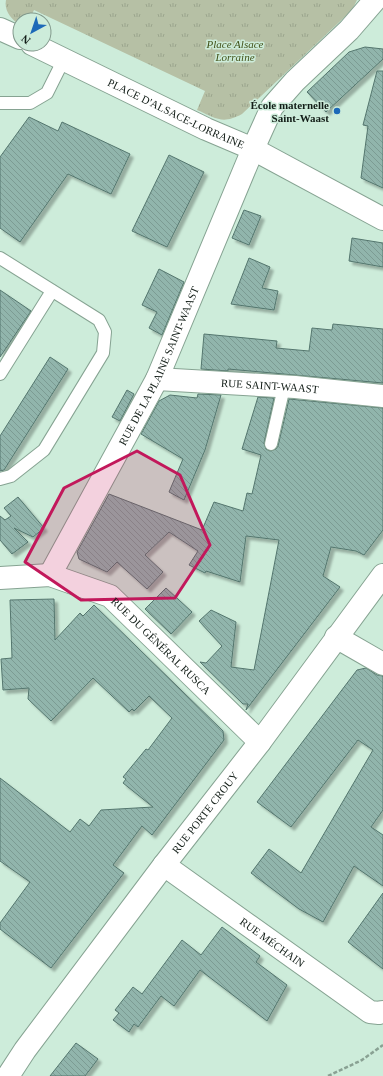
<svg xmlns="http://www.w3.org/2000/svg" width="383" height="1076" viewBox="0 0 383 1076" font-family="Georgia,serif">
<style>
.park{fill:url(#park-tufts)}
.building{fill:url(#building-back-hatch);stroke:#54766e;filter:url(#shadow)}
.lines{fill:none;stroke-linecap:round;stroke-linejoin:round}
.lane-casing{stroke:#86a392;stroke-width:14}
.street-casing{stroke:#86a392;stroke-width:24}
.primary-casing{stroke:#86a392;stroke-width:24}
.path{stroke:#89a193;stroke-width:2.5;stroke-dasharray:4 2;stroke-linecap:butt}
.lane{stroke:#fff;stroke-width:12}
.street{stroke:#fff;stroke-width:22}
.primary{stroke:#fff;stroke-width:22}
.marked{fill:#c2185b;fill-opacity:0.2;stroke:#c2185b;stroke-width:3;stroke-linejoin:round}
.poi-dot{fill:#1c69b8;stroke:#cdecda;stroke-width:1.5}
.labels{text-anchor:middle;stroke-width:3;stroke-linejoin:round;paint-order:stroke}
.park-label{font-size:11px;font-style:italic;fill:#425219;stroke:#cdecda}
.poi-label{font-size:11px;font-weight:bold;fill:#121d17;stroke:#cdecda;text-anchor:end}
.street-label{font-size:11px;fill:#121d17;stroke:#cdecda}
</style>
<defs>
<pattern id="park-tufts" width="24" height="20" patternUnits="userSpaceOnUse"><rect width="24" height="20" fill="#b6c0a5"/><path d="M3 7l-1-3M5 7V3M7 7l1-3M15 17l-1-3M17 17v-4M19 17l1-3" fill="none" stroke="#9ba58d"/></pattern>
<pattern id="building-back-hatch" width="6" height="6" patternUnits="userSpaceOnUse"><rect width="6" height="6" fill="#91b5ac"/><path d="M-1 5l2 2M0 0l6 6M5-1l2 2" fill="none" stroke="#7c9b93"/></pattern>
<filter id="shadow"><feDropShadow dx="3.5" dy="3.5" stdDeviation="1" flood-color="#0004"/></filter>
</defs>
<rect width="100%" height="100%" fill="#cdecda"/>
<path class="park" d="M6,0H357L352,10L242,114C222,125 216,118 197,110L205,91L34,10L29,20H20V25C11,19 4,11 6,0Z"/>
<g class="building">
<polygon points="365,47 383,49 383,59 326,112 307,92 349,52"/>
<polygon points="377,71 383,71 383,188 361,178 368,126 363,125"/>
<polygon points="29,117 58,131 62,122 130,154 111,194 68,174 20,242 0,228 0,157"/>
<polygon points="169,155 204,172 167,247 132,231"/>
<polygon points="244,210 261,216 249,245 232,238"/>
<polygon points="352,238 383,243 383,267 349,261"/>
<polygon points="249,258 270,267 262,288 278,291 274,310 231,304"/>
<polygon points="159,269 184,282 162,335 149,328 157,312 142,305"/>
<polygon points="0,290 31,311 0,357"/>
<polygon points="333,324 383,329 383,383 228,369 228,371 201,369 204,334 277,341 276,348 309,351 312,328 332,330"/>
<polygon points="50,357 68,369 4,470 0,471 0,436"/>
<polygon points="127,390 134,394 120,421 112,417"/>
<polygon points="198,394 221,395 205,450 184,500 169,492 183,459 141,434 159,401 170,395 197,398"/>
<polygon points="258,397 274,398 264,443 266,449 270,451 276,449 278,446 289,399 383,408 383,530 364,555 356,551 331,547 323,576 340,587 246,710 248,704 243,704 200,662 206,663 222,646 199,621 211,610 236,622 231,667 254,670 279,540 246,536 240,582 206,571 205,573 189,565 198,551 169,532 145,555 163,572 147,589 117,562 107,572 79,559 77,552 109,494 202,530 214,502 243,511 247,493 252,494 261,455 242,449"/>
<polygon points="18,497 44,528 33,537 14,528 28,542 12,554 0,540 0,516 5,520 11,516 4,508"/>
<polygon points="166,588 192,612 171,634 145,609"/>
<polygon points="54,599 55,640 80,613 83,616 94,605 223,731 224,740 152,835 142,826 113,865 124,873 51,968 0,929 0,923 30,882 0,861 0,778 70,832 80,819 89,826 101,810 153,807 123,783 126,779 123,777 146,749 148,750 172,718 149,696 134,711 132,709 129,712 93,678 51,721 28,699 29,688 3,690 1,659 12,658 10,600"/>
<polygon points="366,668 377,675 383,676 383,810 371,827 383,835 383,886 354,866 323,922 299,909 251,873 269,849 301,873 373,750 358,740 291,827 257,802 357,670"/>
<polygon points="383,893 383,969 348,942"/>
<polygon points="222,927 260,956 256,962 287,985 267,1021 200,970 174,1006 161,996 138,1027 134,1024 129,1032 113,1020 119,1013 115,1010 133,987 142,994 182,940 201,955"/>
<polygon points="76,1043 98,1059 85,1076 50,1076"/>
</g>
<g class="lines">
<g class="lane-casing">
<g id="lane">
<polyline points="0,103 30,103 47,93 64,59"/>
<polyline points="0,258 99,320 105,332 103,353 44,450 11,476 0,479"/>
<polyline points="0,374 52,291"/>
<polyline points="271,444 284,387"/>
</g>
</g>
<g class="street-casing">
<g id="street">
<polyline points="0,29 20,38"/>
<path id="s1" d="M32,44L206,129L253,149L272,107L295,81L349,30L375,0"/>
<path id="s2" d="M157,379L295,387L383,396"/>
<path id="s3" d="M50,575L157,379L253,149L383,219"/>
<path id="s4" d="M0,578L50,575L110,596L260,742"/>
<polyline points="336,637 383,664"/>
<path id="s5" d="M164,865L370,1012L379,1013L383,1012"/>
</g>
</g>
<g class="primary-casing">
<g id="primary">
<path id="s6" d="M8,1076L25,1050L164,865L260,742L383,575"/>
</g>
</g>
<polyline class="path" points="328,1076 362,1060 383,1045"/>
<use href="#lane" class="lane"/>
<use href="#street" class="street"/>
<use href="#primary" class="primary"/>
</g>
<path class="marked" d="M137,451L180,475L210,545L175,598L81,600L25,562L64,488Z"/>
<circle class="poi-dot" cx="337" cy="111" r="4"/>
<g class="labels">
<g class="park-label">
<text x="235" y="48">Place Alsace<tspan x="235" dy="13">Lorraine</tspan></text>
</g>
<g class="poi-label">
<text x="329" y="109">École maternelle<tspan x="329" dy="13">Saint-Waast</tspan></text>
</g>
<g class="street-label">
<text dy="4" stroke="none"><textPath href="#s1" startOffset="160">PLACE D'ALSACE-LORRAINE</textPath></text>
<text dy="4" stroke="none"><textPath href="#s3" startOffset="236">RUE DE LA PLAINE SAINT-WAAST</textPath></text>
<text dy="4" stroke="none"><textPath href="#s2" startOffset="113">RUE SAINT-WAAST</textPath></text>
<text dy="4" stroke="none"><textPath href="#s4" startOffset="185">RUE DU GÉNÉRAL RUSCA</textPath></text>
<text dy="4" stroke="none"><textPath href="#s6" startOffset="329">RUE PORTE CROUY</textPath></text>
<text dy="4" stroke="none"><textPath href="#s5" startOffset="133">RUE MÉCHAIN</textPath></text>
</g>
</g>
<g transform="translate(32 32) rotate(220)"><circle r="19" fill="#cdecda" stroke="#82998c"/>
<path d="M0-3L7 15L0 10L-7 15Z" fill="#1c69b8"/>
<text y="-6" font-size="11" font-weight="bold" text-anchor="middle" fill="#121d17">N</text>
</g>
</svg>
